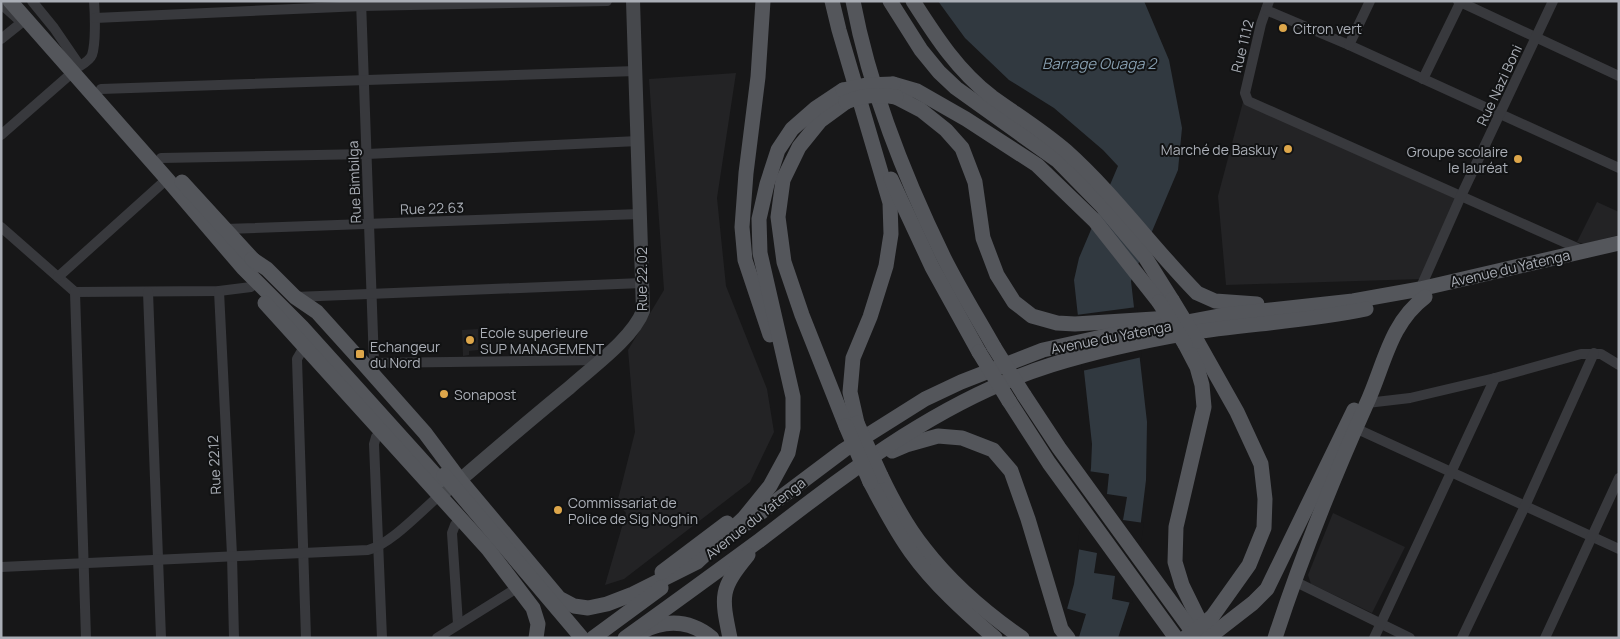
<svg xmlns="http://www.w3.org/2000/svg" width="1620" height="639" font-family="Manrope,sans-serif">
	<rect width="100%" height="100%" fill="#171718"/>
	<g fill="#232325">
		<path d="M736 73 717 198 726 286 767 389 774 432 750 482 624 579 605 585 626 513 617 503 635 432 628 350 664 290 649 79Z"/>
		<path d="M1243 102 1458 200 1421 279 1226 285 1218 196Z"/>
		<path d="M1597 202 1619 212V235L1584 244 1577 242Z"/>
		<path d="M478 329V350L469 351V355L463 356 462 330Z"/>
		<path d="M1333 513 1405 547 1372 613 1311 584 1308 575Z"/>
	</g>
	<path fill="#313940" d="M938 1H1144L1169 60 1182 128 1178 170 1131 281 1147 422 1146 480 1132 595 1118 638H1059L1074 584 1091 468 1092 444 1074 280 1079 258 1118 166 1103 150 1054 108 1009 80 965 38Z"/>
	<g fill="#171718">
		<path d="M1137 307 1142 357 1082 371 1076 315Z"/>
		<path d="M1088 471 1109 474 1107 494 1127 497 1123 520 1144 523 1132 603 1112 599 1115 576 1094 573 1097 553 1077 549Z"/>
		<path d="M1065 608 1086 614 1079 637 1082 638H1056Z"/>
	</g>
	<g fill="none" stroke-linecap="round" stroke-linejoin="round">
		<g stroke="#38393d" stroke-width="10">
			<path d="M32 1 54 28 80 66C85 63 90 60 92 55 96 43 95 14 94 1"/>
			<path d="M361 1 374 363"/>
			<path d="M1269 1 1261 24 1245 93 1248 101 1584 251"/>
			<path d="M1458 1 1619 76"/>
			<path d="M1 4 19 20"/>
			<path d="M1266 10 1349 45 1619 168"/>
			<path d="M95 18 362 6 607 1"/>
			<path d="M1 39 21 23"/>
			<path d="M1349 45 1370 1"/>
			<path d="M1423 79 1461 1"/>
			<path d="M101 89 636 71"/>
			<path d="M1 135 73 72 69 69"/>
			<path d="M161 158 367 154 638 141"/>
			<path d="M1 227 75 292 219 291 251 287"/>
			<path d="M225 229 640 214"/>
			<path d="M58 277 167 179"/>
			<path d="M1420 289 1461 196 1553 1"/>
			<path d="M219 291 232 555 234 638"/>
			<path d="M75 292 86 638"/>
			<path d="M148 292 161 638"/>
			<path d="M295 297 642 283"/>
			<path d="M304 347 297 359 306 638"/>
			<path d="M369 363 601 360"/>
			<path d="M1367 403 1410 398 1495 378 1581 354H1601L1619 365"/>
			<path d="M1355 428 1619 549"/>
			<path d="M382 432 376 437 374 444 382 638"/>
			<path d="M1 567 368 550C391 544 421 511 440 495"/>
			<path d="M1294 581 1410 638"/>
			<path d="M458 624 452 533 455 525 460 519"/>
			<path d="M437 638 517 588"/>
			<path d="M1374 638 1495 378"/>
			<path d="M1462 638 1525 506 1594 353"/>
			<path d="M1545 638 1619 478"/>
		</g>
		<path stroke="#46484c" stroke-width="14" d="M440 495 460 480C496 449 532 418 569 388 591 368 633 338 643 311L633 1"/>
		<g stroke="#54565b" stroke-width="15">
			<path d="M10 1 167 179 243 268 302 327 440 480"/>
			<path d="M763 1 758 77 746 173 742 227 745 260 770 335"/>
			<path d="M832 1 839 30 890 203 891 234 886 266 870 317 853 358 850 392 857 423"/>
			<path d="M853 1C870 91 904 176 944 258 959 288 977 317 994 347"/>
			<path d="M890 1 921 50 939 72 956 88 1058 161 1101 205 1145 257 1172 300"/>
			<path d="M913 1C936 37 958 71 992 97 1017 115 1043 131 1066 151 1114 194 1152 247 1197 293L1215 301 1257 304"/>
			<path d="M893 84 917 91 966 119 1037 165 1095 221 1159 302"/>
			<path d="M896 97 921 110 946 130 962 148 975 182 983 238 997 275 1014 302 1032 316 1057 323 1075 324 1170 318"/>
			<path d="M846 102 820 121 799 147 783 180 778 217 784 262 802 315 846 426"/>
			<path d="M891 179 932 267 979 352"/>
			<path d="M182 182 258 265"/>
			<path d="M252 259 267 269 295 297 317 312 363 363 425 433 460 480 559 598 574 606 588 608 607 604 633 594 697 562 744 518 770 486 788 453 793 428V397L760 253 759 219 767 184 778 150 792 129 816 108 843 90"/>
			<path d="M265 303 488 549 533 608 538 624 536 638"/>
			<path d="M1197 341 1237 412 1261 464 1265 499 1264 528 1249 565 1212 617"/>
			<path d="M1185 344 1197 367 1202 385 1204 407 1176 527 1175 562 1182 585 1207 636"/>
			<path d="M1024 395 1059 448 1197 638"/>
			<path d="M1009 401 1049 463 1176 638"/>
			<path d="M892 451 906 445 938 436 962 438 993 450 1011 471 1028 519 1061 629 1068 638"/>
			<path d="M881 476C893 501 906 526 924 548 951 583 986 613 1022 638"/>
			<path d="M870 482C883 506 895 530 911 552 934 584 965 612 995 638"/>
			<path d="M747 523 844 450 925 399 961 382 1043 350 1106 336 1139 331 1224 315 1353 301 1420 289 1619 243"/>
			<path d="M662 572 727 523"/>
			<path d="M641 632C666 619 690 620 712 638"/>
			<path d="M593 638 661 588"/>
			<path d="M625 638C670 606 715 573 760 540 850 471 940 400 1051 365 1096 351 1142 341 1188 333 1247 324 1308 321 1366 309"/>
			<path d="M730 638C721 595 720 589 748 555"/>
			<path d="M1208 638 1253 603 1267 589 1354 410"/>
			<path d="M1275 638C1301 558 1332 481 1366 405 1384 367 1389 324 1425 297"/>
		</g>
		<g stroke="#54565b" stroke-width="15">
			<path d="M843 90 866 85 893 84"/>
			<path d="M846 102C862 95 878 94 896 97"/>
			<path d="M1172 300 1197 341"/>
			<path d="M1159 302 1185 344"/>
			<path d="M994 347 1024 395"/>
			<path d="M979 352 1009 401"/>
			<path d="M857 423 881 476"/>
			<path d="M846 426 870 482"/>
			<path d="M444 475 582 638"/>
			<path d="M1185 638 1212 617"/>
		</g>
	</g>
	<g fill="#dda64a" stroke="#111213" stroke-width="2">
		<circle cx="1283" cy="28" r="5"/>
		<circle cx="1288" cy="149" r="5"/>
		<circle cx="1518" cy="159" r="5"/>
		<circle cx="470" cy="340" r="5"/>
		<rect x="355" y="349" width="10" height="10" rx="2.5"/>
		<circle cx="444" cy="394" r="5"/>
		<circle cx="558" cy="510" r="5"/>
	</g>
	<g text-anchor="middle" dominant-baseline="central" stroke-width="4" stroke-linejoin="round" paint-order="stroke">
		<g font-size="14" fill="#aaaeb6" stroke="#111213" text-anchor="start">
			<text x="1293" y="28">Citron vert</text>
			<text x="1278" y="149" text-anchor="end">Marché de Baskuy</text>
			<text x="1508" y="151" text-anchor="end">Groupe scolaire<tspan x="1508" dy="16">le lauréat</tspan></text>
			<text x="480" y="332">Ecole superieure<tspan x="480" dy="16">SUP MANAGEMENT</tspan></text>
			<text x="370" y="346">Echangeur<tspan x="370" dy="16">du Nord</tspan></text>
			<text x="454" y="394">Sonapost</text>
			<text x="568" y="502">Commissariat de<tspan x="568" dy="16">Police de Sig Noghin</tspan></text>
		</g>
		<g font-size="14" fill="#aaaeb6" stroke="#111213">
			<text transform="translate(1242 46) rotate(-76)">Rue 11.12</text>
			<text transform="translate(1499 85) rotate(-65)">Rue Nazi Boni</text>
			<text transform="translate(354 182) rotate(-92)">Rue Bimbilga</text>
			<text transform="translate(432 208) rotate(-2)">Rue 22.63</text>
			<text transform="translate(1510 268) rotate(-13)">Avenue du Yatenga</text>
			<text transform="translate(641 279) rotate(-90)">Rue 22.02</text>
			<text transform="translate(1111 337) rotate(-11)">Avenue du Yatenga</text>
			<text transform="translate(214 465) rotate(-93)">Rue 22.12</text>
			<text transform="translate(755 518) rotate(-38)">Avenue du Yatenga</text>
		</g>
		<g font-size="15" font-style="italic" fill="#859cad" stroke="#111213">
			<text x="1099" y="63">Barrage Ouaga 2</text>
		</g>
	</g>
	<rect width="1620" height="639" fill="none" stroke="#aaaeb6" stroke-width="5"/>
</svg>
